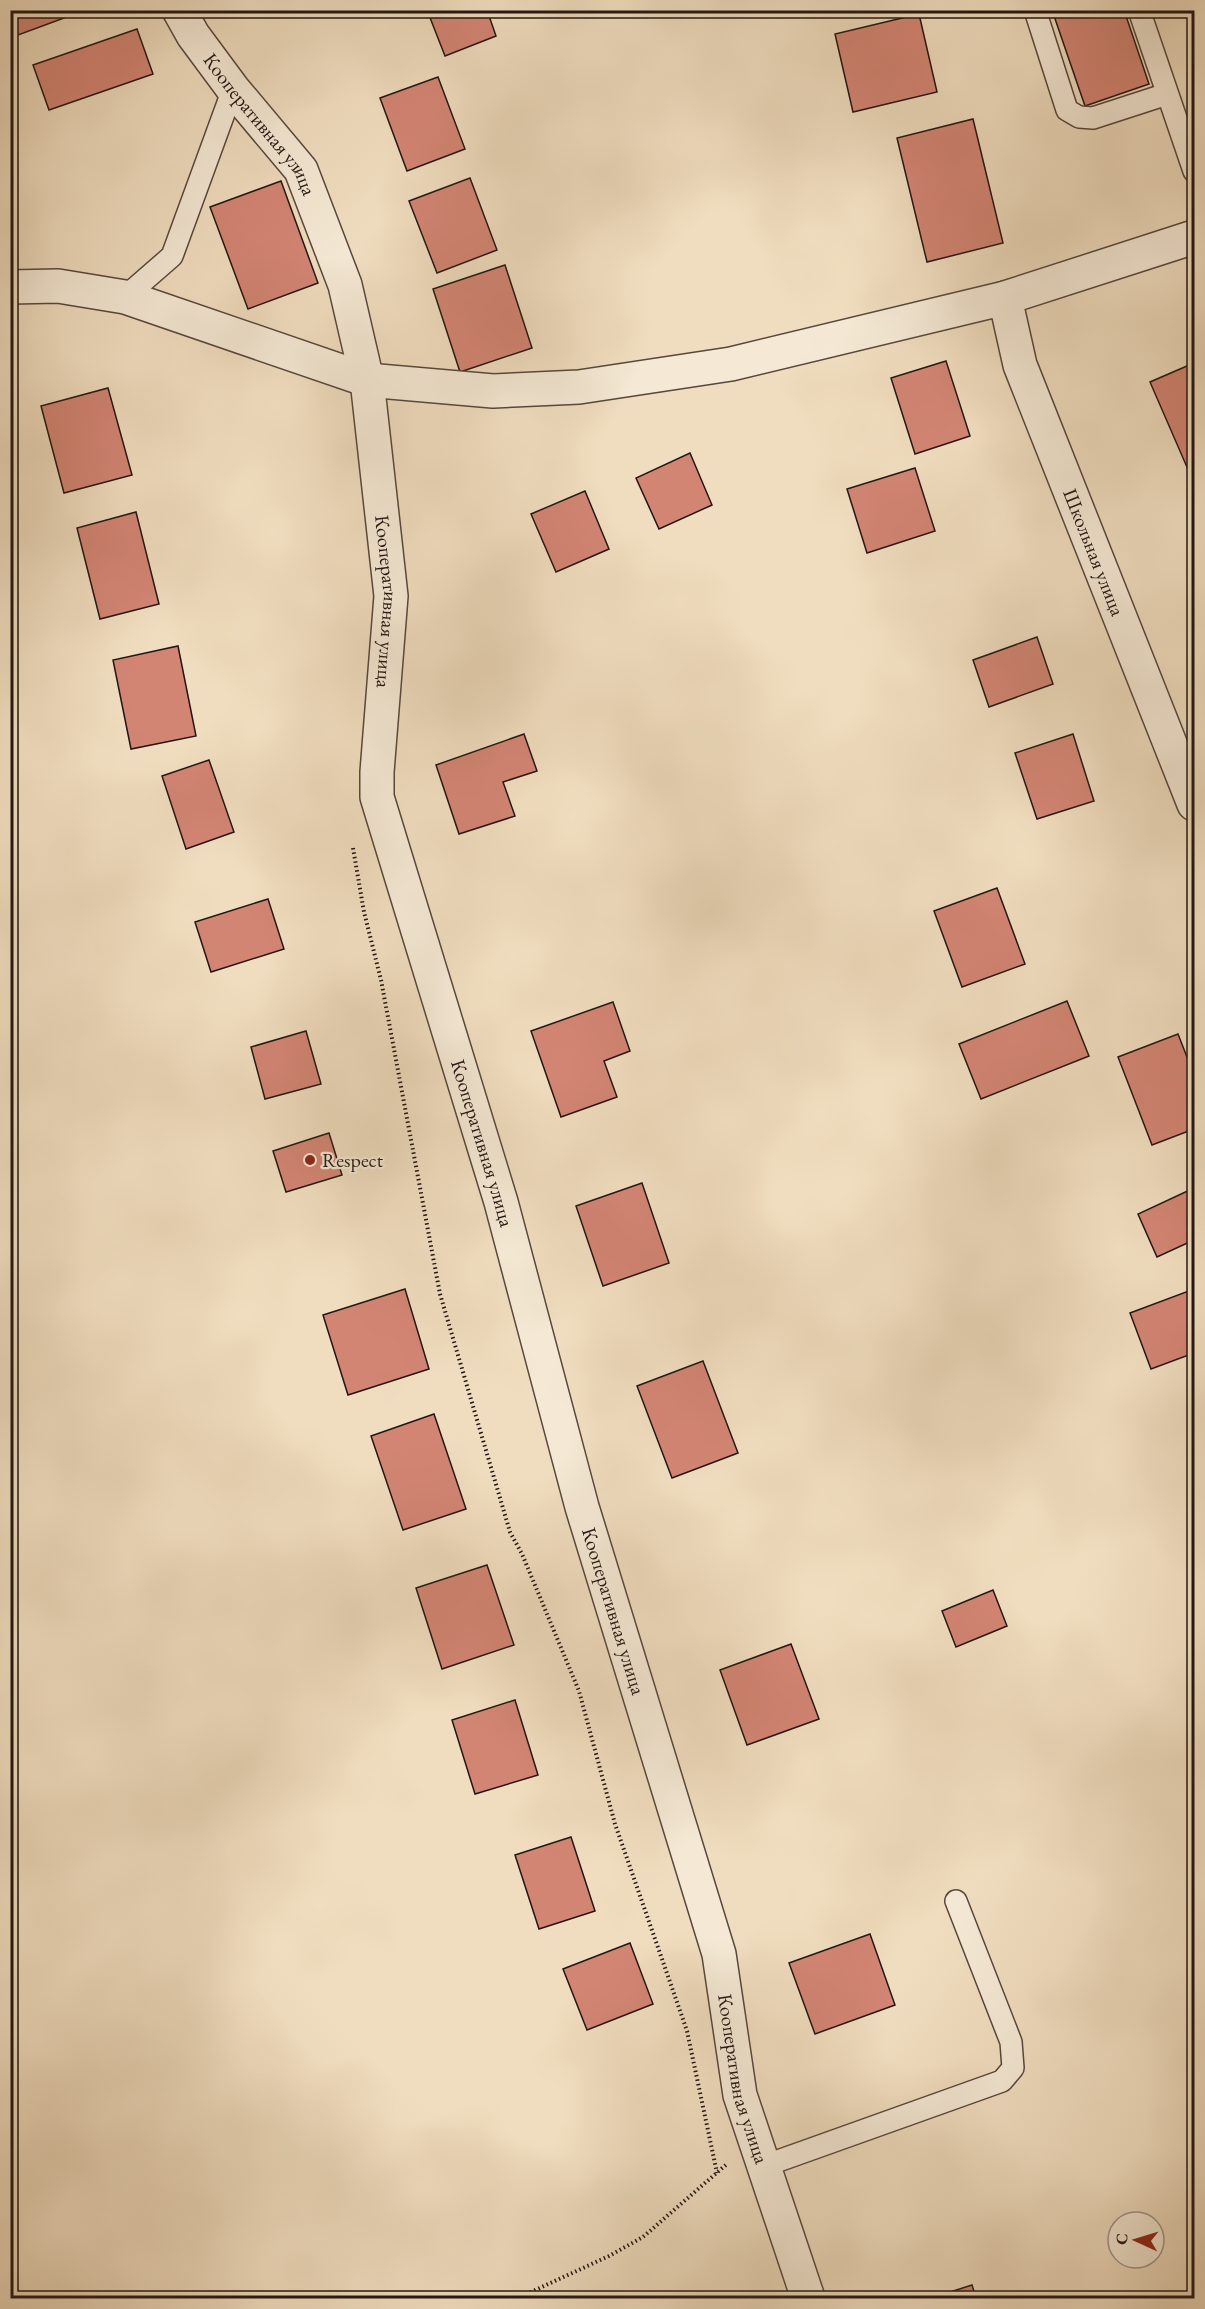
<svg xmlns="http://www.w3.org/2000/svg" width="1205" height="2309" font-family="'EB Garamond',serif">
	<rect width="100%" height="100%" fill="#f0ddbf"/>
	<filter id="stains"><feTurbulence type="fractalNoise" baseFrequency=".00333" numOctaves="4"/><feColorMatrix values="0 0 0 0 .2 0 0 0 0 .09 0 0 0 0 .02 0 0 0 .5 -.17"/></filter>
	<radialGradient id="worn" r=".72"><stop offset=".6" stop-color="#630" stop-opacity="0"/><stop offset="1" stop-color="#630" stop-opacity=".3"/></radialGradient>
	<g fill="#d38574" stroke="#221612" stroke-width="1.5">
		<path d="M10 10H62L64 18 10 38Z"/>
		<path d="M427 10H487L496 36 445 56Z"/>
		<path d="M1052 10H1124L1149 84 1085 106Z"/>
		<path d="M919 14 937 92 853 112 835 34Z"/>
		<path d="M137 29 153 74 49 110 33 65Z"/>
		<path d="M438 77 465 149 407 171 380 98Z"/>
		<path d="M973 119 1003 243 927 262 897 138Z"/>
		<path d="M470 178 497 250 437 273 409 201Z"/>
		<path d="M281 181 318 283 248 309 210 207Z"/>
		<path d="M505 265 532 348 460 372 433 289Z"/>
		<path d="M946 361 970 436 915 454 891 378Z"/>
		<path d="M1194 363V480L1193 481 1150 382Z"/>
		<path d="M108 388 132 475 64 493 41 406Z"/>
		<path d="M690 453 712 505 659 529 636 478Z"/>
		<path d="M915 468 935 531 867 553 847 489Z"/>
		<path d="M585 491 609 549 556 572 531 514Z"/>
		<path d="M136 512 159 604 100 619 77 528Z"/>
		<path d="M1037 637 1053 684 989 707 973 660Z"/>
		<path d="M178 646 196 736 131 749 113 660Z"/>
		<path d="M524 734 537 771 503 782 515 816 459 834 436 765Z"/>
		<path d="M1073 734 1094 801 1037 819 1015 753Z"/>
		<path d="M209 760 234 832 186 849 162 776Z"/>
		<path d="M997 888 1025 964 962 987 934 911Z"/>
		<path d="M268 899 284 949 211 972 195 922Z"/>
		<path d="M1067 1001 1089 1056 981 1099 959 1044Z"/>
		<path d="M613 1002 630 1051 604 1061 617 1097 561 1117 531 1031Z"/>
		<path d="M306 1031 321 1084 265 1099 251 1047Z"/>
		<path d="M1178 1034 1194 1075V1129L1152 1145 1118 1057Z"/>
		<path d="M329 1133 342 1175 286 1192 273 1151Z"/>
		<path d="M642 1183 669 1263 603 1286 576 1206Z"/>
		<path d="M1194 1188V1240L1157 1257 1138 1214Z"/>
		<path d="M405 1289 429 1369 348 1395 323 1315Z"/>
		<path d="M1194 1289V1353L1151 1369 1130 1313Z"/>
		<path d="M703 1361 738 1453 672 1478 637 1386Z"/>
		<path d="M434 1414 466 1509 403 1530 371 1436Z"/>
		<path d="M487 1565 514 1645 442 1669 416 1588Z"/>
		<path d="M993 1590 1007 1626 956 1647 942 1611Z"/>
		<path d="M791 1644 819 1719 747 1745 720 1670Z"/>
		<path d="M515 1700 538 1775 475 1794 452 1720Z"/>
		<path d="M571 1837 595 1911 539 1929 515 1855Z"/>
		<path d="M870 1934 895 2005 815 2034 789 1963Z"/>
		<path d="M630 1943 653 2004 587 2030 563 1969Z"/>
		<path d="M972 2285 976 2298H931Z"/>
	</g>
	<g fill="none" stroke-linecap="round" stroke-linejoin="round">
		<g stroke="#56483d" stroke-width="24">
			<g id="service">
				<path d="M1035 10 1067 110 1079 117 1093 118 1167 94"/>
				<path d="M1139 10 1194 171"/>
				<path d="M125 297 172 256 233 89"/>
				<path d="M764 2166 1002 2081 1013 2068 1011 2042 956 1901"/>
			</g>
		</g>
		<g stroke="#56483d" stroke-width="36">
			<g id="minor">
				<path id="s1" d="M179 10 193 35 233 89 301 170 345 285 367 380 391 596 377 772V797L501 1202 582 1507 719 1954 740 2095 808 2298"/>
				<path d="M10 287 58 286 125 297 367 380 493 391 579 387 731 364 1005 298 1194 237"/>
				<path id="s2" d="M1005 298 1020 365 1194 804"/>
			</g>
		</g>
		<g stroke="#221612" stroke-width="4" stroke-dasharray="1.5 3" stroke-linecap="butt">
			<path d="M353 848 364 912 381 980 440 1294 510 1532 522 1554 579 1691 615 1824 687 2031 717 2173"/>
			<path d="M518 2298 609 2256 643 2237 728 2163"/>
		</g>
		<use href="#service" stroke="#f5e9d5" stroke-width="21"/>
		<use href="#minor" stroke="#f5e9d5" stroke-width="33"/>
	</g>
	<circle fill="#8f2418" stroke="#f5e9d5" stroke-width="2" cx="310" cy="1160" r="6"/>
	<g text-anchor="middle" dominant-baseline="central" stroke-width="4.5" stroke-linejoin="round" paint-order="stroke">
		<g font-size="20" fill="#221612" stroke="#f5e9d5">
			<text stroke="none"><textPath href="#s1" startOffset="141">Кооперативная улица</textPath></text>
			<text stroke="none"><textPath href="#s2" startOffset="270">Школьная улица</textPath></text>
			<text stroke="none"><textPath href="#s1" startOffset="645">Кооперативная улица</textPath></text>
			<text stroke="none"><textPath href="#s1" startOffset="1203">Кооперативная улица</textPath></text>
			<text stroke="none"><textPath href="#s1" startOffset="1689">Кооперативная улица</textPath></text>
			<text stroke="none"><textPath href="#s1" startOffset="2175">Кооперативная улица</textPath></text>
		</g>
		<g font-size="20" fill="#221612" stroke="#f5e9d5" text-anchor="start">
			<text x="322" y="1160">Respect</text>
		</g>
	</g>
	<rect width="1205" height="2309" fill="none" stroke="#f0ddbf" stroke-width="36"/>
	<rect x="12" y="12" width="1181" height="2285" fill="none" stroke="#221612" stroke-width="3"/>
	<rect x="18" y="18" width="1169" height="2273" fill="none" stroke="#221612" stroke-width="1.5"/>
	<g transform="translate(1136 2240) rotate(274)"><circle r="28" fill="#f5e9d5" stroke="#a19587" stroke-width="1.5"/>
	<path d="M0-4.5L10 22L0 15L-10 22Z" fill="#8f2418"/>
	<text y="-9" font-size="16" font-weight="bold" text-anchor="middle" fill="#221612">С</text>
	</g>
	<rect width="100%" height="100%" filter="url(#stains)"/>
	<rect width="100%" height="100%" fill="url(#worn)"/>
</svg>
